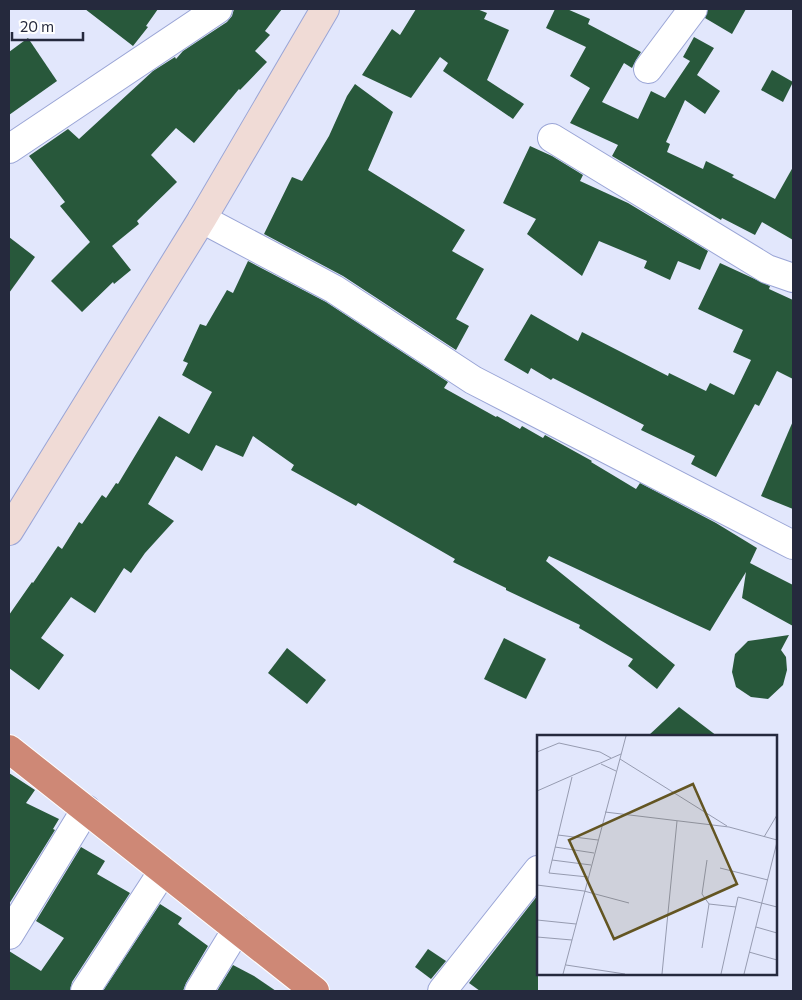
<svg xmlns="http://www.w3.org/2000/svg" width="802" height="1000" font-family="Commissioner,sans-serif">
	<rect width="100%" height="100%" fill="#e2e7fc"/>
	<g fill="#28583b">
		<path d="M85 9H158L146 26 148 27 133 46Z"/>
		<path d="M234 9H282L265 31 270 35 255 51 267 62 240 90 239 89 194 143 176 128 151 155 177 182 137 221 139 224 112 246 131 270 114 284 113 282 82 312 51 281 90 242 60 206 65 202 29 156 68 129 79 139 153 71 175 57 176 59 183 51 227 22 232 16Z"/>
		<path d="M416 9H477L487 13 484 19 509 30 487 80 524 104 513 119 443 71 448 63 440 57 411 98 362 75 392 29 400 35Z"/>
		<path d="M555 9H567L590 19 588 24 641 52 636 60 632 68 624 63 602 102 638 119 651 91 665 98 690 61 683 57 694 37 714 48 697 75 720 91 705 114 685 100 666 142 670 144 667 152 703 169 706 161 734 175 732 177 775 199 793 167V240L762 222 755 235 722 218 721 220 612 156 618 145 570 123 590 88 570 76 586 47 546 28Z"/>
		<path d="M708 9H746L732 34 705 18Z"/>
		<path d="M28 38 57 81 9 115V52Z"/>
		<path d="M772 70 793 82 783 102 761 90Z"/>
		<path d="M355 84 393 112 368 170 465 230 452 251 484 269 456 319 469 326 456 350 343 276 264 234 292 177 302 181 329 136 347 96Z"/>
		<path d="M530 146 552 156 583 175 580 181 628 203 708 251 700 270 678 261 670 280 644 268 647 261 599 241 582 276 527 234 536 219 503 203Z"/>
		<path d="M9 237 35 257 9 293Z"/>
		<path d="M248 261 326 302 448 382 444 388 496 417 497 416 520 429 522 426 543 438 545 435 592 461 591 462 636 489 640 483 716 523 757 548 750 563 793 585V626L742 598 746 572 710 631 549 556 546 561 675 665 657 689 628 666 633 659 579 628 580 625 506 590V588L453 562 455 559 358 503 356 506 291 470 294 465 253 436 243 457 216 445 202 471 176 456 148 504 174 521 145 553 131 573 124 568 95 613 71 597 41 638 64 655 39 690 9 668V615L32 582 33 583 58 546 62 549 79 522 82 524 102 495 106 498 116 483 118 484 159 416 189 434 212 392 182 375 188 363 183 361 200 324 206 326 227 290 233 293Z"/>
		<path d="M720 263 770 286 769 289 793 300V379L777 371 759 406 755 404 716 477 691 464 695 456 641 430 644 425 553 378 551 380 531 368 528 374 504 360 531 314 578 341 582 332 668 376 669 373 706 391 710 383 734 395 751 360 733 352 743 330 698 309Z"/>
		<path d="M793 421V509L761 496Z"/>
		<path d="M789 635 781 650 786 657 787 670 783 685 768 699 751 697 736 687 732 672 735 654 748 641Z"/>
		<path d="M504 638 546 659 526 699 484 679Z"/>
		<path d="M287 648 326 680 307 704 268 673Z"/>
		<path d="M679 707 717 736H648Z"/>
		<path d="M9 773 35 790 26 803 59 819 53 829 55 830 9 904Z"/>
		<path d="M81 847 105 861 97 874 130 893 72 982 70 991H9V951L41 971 64 938 36 921Z"/>
		<path d="M538 895V991H480L469 983Z"/>
		<path d="M160 904 182 918 178 924 208 946 186 983 183 991H103Z"/>
		<path d="M428 949 446 961 431 979 415 967Z"/>
		<path d="M233 965 254 976 276 991H217Z"/>
	</g>
	<g fill="none" stroke-linecap="round" stroke-linejoin="round">
		<g stroke="#9aa5d6" stroke-width="30">
			<g id="street">
				<path d="M648 69 693 9"/>
				<path d="M552 138 767 269 793 278"/>
				<path d="M9 149 218 9"/>
				<path d="M202 219 334 289 473 380 793 545"/>
				<path d="M9 935 86 809"/>
				<path d="M85 991 163 871"/>
				<path d="M199 991 237 929"/>
				<path d="M442 991 538 870"/>
			</g>
		</g>
		<g stroke="#9aa5d6" stroke-width="30">
			<path id="secondary" d="M9 531 202 219 325 9"/>
		</g>
		<g stroke="#fff" stroke-width="30">
			<path id="highway" d="M9 749 315 991"/>
		</g>
		<use href="#street" stroke="#fff" stroke-width="28"/>
		<use href="#secondary" stroke="#f0dbd6" stroke-width="28"/>
		<use href="#highway" stroke="#ce8876" stroke-width="28"/>
	</g>
	<g transform="translate(537 735)">
		<rect width="240" height="240" fill="#e2e7fc"/>
		<path fill="none" stroke="#969bb0" stroke-width="1" d="M0 17 22 8 63 17 74 23M83 24 190 91M64 29 79 36M35 42 12 138 51 142M0 56 84 19M68 77 192 92 240 105M21 100 61 105M227 102 240 80M18 112 57 118M15 125 54 130M170 125 165 159 172 169M183 133 231 145M0 150 47 156 92 168M0 185 39 189M219 192 240 198M0 202 35 205M165 213 172 169 199 172M212 217 240 225M29 230 88 239M26 239 89 1M125 239 140 86M184 239 201 162 240 172M207 239 240 107"/>
		<path fill="#635522" fill-opacity="0.15" stroke="#635522" stroke-width="2.5" d="M156 49 200 149 77 204 32 105Z"/>
		<rect width="240" height="240" fill="none" stroke="#25293d" stroke-width="2.5"/>
	</g>
	<rect width="802" height="1000" fill="none" stroke="#25293d" stroke-width="20"/>
	<path d="M12 32v8h71v-8" fill="none" stroke="#25293d" stroke-width="2.5"/>
	<text x="20" y="32" font-size="15" fill="#25293d" stroke="#ffffff" stroke-width="4" paint-order="stroke">20 m</text>
</svg>
